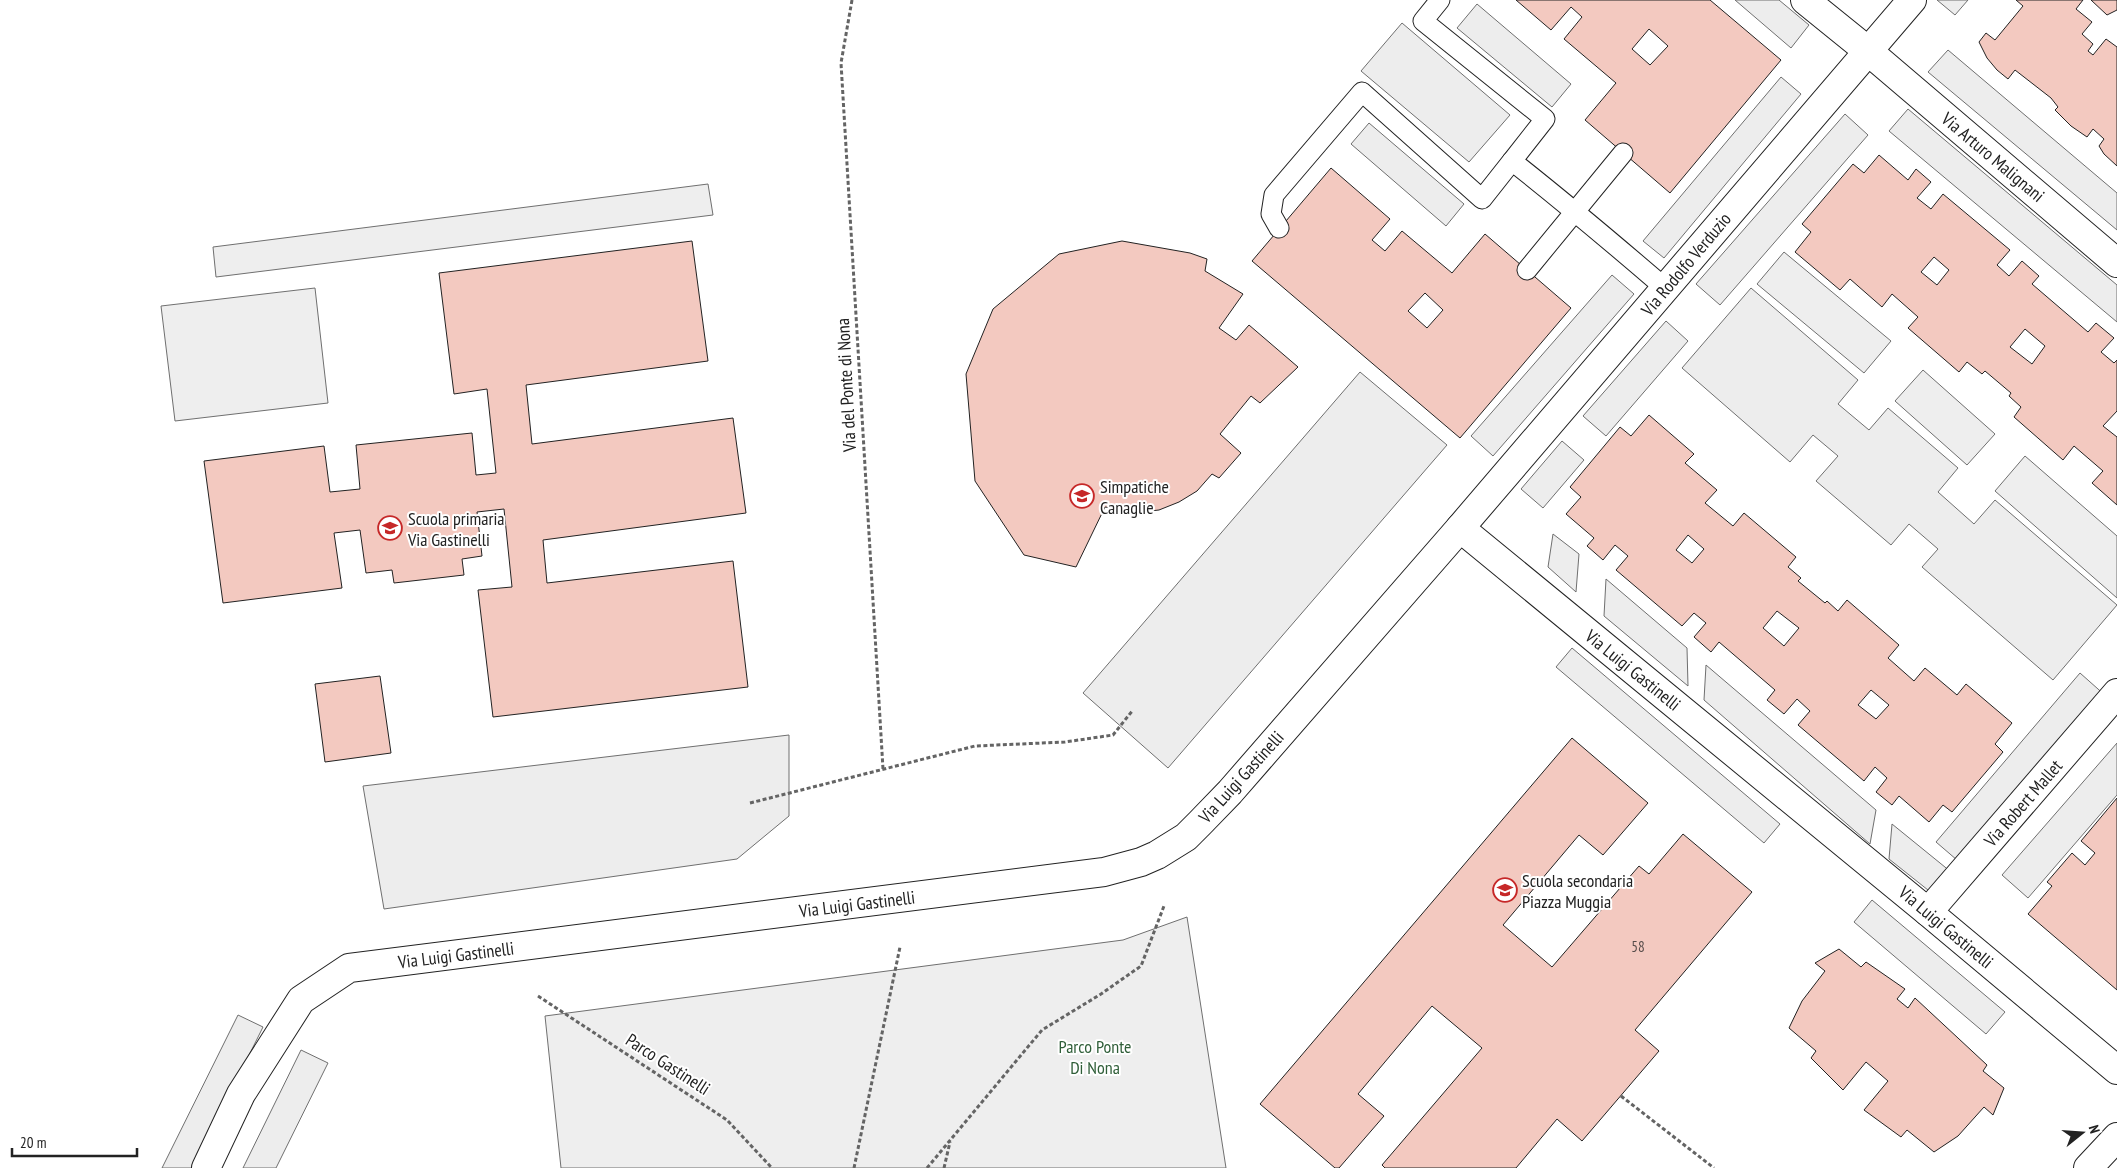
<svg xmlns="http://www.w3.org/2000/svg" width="2117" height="1168" font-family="'PT Sans Narrow',sans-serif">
	<rect width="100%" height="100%" fill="#fff"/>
	<g fill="#eee" stroke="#6f6f6f">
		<path d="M708 184 713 215 216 277 213 247Z"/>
		<path d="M1784 252 1891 341 1864 373 1757 284Z"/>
		<path d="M315 288 328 403 175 421 161 306Z"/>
		<path d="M1923 370 1995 434 1967 465 1895 401Z"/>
		<path d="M2025 456 2117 536V598L1995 491Z"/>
		<path d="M1187 917 1226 1168H561L545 1016 1123 940Z"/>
	</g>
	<g fill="#ededed" stroke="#6f6f6f">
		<path d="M1735 0H1779L1809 25 1791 48Z"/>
		<path d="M1937 0H1968L1955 15Z"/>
		<path d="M1477 4 1571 84 1552 107 1457 28Z"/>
		<path d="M1402 23 1510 115 1469 162 1361 71Z"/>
		<path d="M1948 50 2117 193V230L1928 72Z"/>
		<path d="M1781 77 1801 94 1664 258 1643 241Z"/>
		<path d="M1908 109 2117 285V322L1889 131Z"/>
		<path d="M1845 114 1868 135 1720 305 1696 284Z"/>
		<path d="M1369 123 1464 204 1446 226 1351 144Z"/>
		<path d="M1612 275 1634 294 1493 456 1471 436Z"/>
		<path d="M1751 288 1858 380 1838 404 1869 430 1888 408 1958 468 1938 492 1974 524 1995 500 2117 605 2053 680 1922 567 1938 549 1909 524 1891 545 1816 481 1838 456 1813 435 1790 462 1682 368Z"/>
		<path d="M1666 321 1688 341 1606 436 1583 416Z"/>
		<path d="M1360 372 1447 445 1168 768 1083 693Z"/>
		<path d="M1562 441 1584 460 1543 508 1521 489Z"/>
		<path d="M1553 534 1579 554 1576 592 1548 567Z"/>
		<path d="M1606 579 1687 648 1688 686 1604 616Z"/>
		<path d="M1572 648 1780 824 1764 843 1556 667Z"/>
		<path d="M1706 665 1876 810 1870 844 1704 700Z"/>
		<path d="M2080 673 2107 697 1964 866 1936 842Z"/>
		<path d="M789 735V816L737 859 384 909 363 786Z"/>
		<path d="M2117 743V795L2028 898 2002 875Z"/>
		<path d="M1892 824 1956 876 1938 898 1889 859Z"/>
		<path d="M1872 900 2005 1012 1986 1034 1854 922Z"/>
		<path d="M238 1015 263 1027 193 1168H162Z"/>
		<path d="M301 1050 328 1063 276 1168H243Z"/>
	</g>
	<g fill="#f3c9c0" stroke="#222" fill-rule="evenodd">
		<path d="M1516 0H1710L1781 60 1670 193 1585 120 1616 83 1564 39 1582 17 1571 7 1551 30ZM1649 29 1668 46 1650 65 1632 49Z"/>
		<path d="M2016 0H2083L2076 9 2092 22 2082 34 2093 44 2088 51 2093 55 2106 39 2117 47V166L2104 154 2099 146 2104 139 2093 129 2087 137 2071 126 2055 110 2058 107 2051 98 2015 70 2008 79 1997 70 1987 58 1979 42 1986 33 1995 40 2023 6Z"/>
		<path d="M2091 0H2117V10L2107 15Z"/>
		<path d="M1879 155 1908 180 1916 169 1931 182 1917 198 1931 209 1943 194 2010 250 1997 265 2009 276 2022 261 2039 276 2032 284 2088 332 2096 323 2114 338 2101 352 2114 363 2117 360V411L2103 426 2117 437V505L2092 483 2103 471 2074 446 2063 460 2014 417 2021 407 2009 396 2011 393 1985 371 1982 374 1967 362 1959 372 1908 328 1918 317 1892 294 1882 307 1850 279 1840 290 1795 252 1811 232 1802 224 1853 164 1864 173ZM1934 257 1949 270 1937 285 1921 272ZM2025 329 2045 346 2032 364 2010 347Z"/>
		<path d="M1331 168 1390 219 1372 240 1385 251 1402 231 1452 273 1485 234 1571 308 1460 438 1252 261ZM1425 293 1443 310 1427 328 1408 311Z"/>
		<path d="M692 241 708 361 526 385 532 444 733 418 746 513 543 540 547 583 733 561 748 687 493 717 478 590 512 587 504 509 477 512 482 556 462 559 464 575 394 583 392 570 366 573 360 530 334 533 342 588 223 603 204 461 324 446 330 492 360 489 356 445 472 433 476 475 496 473 487 389 454 394 439 273Z"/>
		<path d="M1122 241 1190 253 1207 259 1205 271 1243 294 1219 328 1236 340 1249 325 1298 367 1260 403 1251 396 1220 434 1241 453 1219 478 1212 474 1197 491 1179 502 1159 510 1141 512 1105 507 1076 567 1024 555 975 481 966 374 993 309 1059 254Z"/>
		<path d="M1649 415 1694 454 1685 463 1717 490 1705 503 1733 526 1744 513 1796 557 1788 567 1801 578 1798 581 1825 603 1827 601 1838 611 1847 600 1899 645 1888 658 1914 681 1925 668 1957 695 1966 684 2012 723 1995 744 2003 752 1952 812 1943 805 1929 822 1899 796 1892 805 1876 792 1887 778 1875 767 1864 781 1798 725 1810 711 1797 699 1784 714 1767 700 1775 690 1719 642 1711 652 1694 637 1706 623 1694 613 1682 626 1616 570 1628 556 1615 545 1603 560 1587 546 1594 538 1566 514 1581 497 1570 487 1620 427 1631 436ZM1688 535 1704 549 1692 563 1676 550ZM1777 611 1799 628 1784 646 1763 628ZM1871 690 1889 705 1876 719 1858 705Z"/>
		<path d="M380 676 391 753 325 762 315 684Z"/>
		<path d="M1572 738 1648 803 1603 855 1579 835 1503 925 1552 967 1639 866 1649 874 1683 834 1752 892 1635 1030 1659 1051 1582 1141 1557 1119 1516 1168H1385L1382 1165 1482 1048 1432 1006 1358 1094 1384 1116 1339 1168H1335L1260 1104Z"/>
		<path d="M2117 798V990L2028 914 2052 886 2047 882 2072 853 2085 865 2095 853 2081 841Z"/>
		<path d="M1839 949 1861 967 1866 962 1905 989 1897 999 1908 1008 1915 998 1987 1065 1983 1071 2004 1088 1993 1115 1984 1107 1958 1136 1934 1152 1907 1130 1901 1137 1864 1110 1888 1081 1866 1062 1843 1090 1811 1058 1816 1051 1789 1028 1802 1001 1825 971 1815 963Z"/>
	</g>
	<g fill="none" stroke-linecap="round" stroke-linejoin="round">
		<g stroke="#222" stroke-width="21">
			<g id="lane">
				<path d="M1440 0 1423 21 1545 119 1512 161"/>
				<path d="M1279 228 1271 214 1274 195 1362 92 1482 199 1512 161C1564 202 1615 245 1665 288"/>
				<path d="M1527 270 1623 153"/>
			</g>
		</g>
		<g stroke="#222" stroke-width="30">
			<g id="street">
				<path d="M1805 0 1868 51 2117 263"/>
				<path d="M1460 528 1912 0"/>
				<path d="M1928 912 2117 693"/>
			</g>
		</g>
		<g stroke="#222" stroke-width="30">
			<g id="secondary">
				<path d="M206 1168 241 1094 301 1000 349 968 1104 872 1141 862 1157 855 1186 837 1200 823 1230 792 1460 528 1928 912 2117 1070"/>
				<path d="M2088 1168 2117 1137"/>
			</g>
		</g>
		<g stroke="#646464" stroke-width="3" stroke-dasharray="4 2.5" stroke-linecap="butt">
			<path d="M852 0 841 63 883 769"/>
			<path d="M750 803 975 746 1065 742 1113 735 1133 710"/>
			<path d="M538 996 727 1120 772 1168"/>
			<path d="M1621 1096 1714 1168"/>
			<path d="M854 1168 900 947"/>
			<path d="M927 1168 1042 1030 1101 994 1141 966 1164 906"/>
			<path d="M944 1168 950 1142"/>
		</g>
		<use href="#lane" stroke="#fff" stroke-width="19"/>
		<use href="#street" stroke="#fff" stroke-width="28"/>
		<use href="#secondary" stroke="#fff" stroke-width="28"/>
	</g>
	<defs>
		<g id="school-ring" transform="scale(1.25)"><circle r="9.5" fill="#fff" stroke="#c62828" stroke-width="1.5"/><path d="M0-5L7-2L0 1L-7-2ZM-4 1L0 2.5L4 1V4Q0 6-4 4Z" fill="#c62828"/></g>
	</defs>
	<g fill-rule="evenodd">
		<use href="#school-ring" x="1082" y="496"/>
		<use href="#school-ring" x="390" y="528"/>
		<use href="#school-ring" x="1505" y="890"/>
	</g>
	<g text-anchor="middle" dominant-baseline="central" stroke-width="4" stroke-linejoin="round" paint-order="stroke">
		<g font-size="15" fill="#564c4a">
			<text x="1638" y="946">58</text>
		</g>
		<g font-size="18" fill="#222" stroke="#fff">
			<text transform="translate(1993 157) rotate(40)">Via Arturo Malignani</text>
			<text transform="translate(1686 264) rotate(-50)">Via Rodolfo Verduzio</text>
			<text transform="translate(846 385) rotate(-93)">Via del Ponte di Nona</text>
			<text transform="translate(1633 670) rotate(39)">Via Luigi Gastinelli</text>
			<text transform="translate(1241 777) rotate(-48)">Via Luigi Gastinelli</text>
			<text transform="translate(2023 803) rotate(-49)">Via Robert Mallet</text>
			<text transform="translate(857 904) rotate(-7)">Via Luigi Gastinelli</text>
			<text transform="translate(1946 927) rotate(40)">Via Luigi Gastinelli</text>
			<text transform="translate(456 955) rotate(-7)">Via Luigi Gastinelli</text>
			<text transform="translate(668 1064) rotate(33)">Parco Gastinelli</text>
		</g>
		<g font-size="18" fill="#222" stroke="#fff" text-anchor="start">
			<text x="1100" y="486">Simpatiche<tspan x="1100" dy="21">Canaglie</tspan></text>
			<text x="408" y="518">Scuola primaria<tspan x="408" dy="21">Via Gastinelli</tspan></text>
			<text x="1522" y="880">Scuola secondaria<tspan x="1522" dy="21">Piazza Muggia</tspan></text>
		</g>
		<g font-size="18" fill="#2f5e38" stroke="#fff">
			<text x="1095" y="1046">Parco Ponte<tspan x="1095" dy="21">Di Nona</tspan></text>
		</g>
	</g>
	<g transform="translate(2082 1133) rotate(73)" stroke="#ffffff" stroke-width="4" paint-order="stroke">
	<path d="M0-4L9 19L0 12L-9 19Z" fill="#222222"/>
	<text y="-8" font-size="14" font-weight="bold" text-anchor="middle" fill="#222222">N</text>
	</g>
	<path d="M12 1148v8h125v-8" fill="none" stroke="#222222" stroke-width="2.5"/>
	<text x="20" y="1148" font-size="15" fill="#222222" stroke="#ffffff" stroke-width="4" paint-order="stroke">20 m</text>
</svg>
